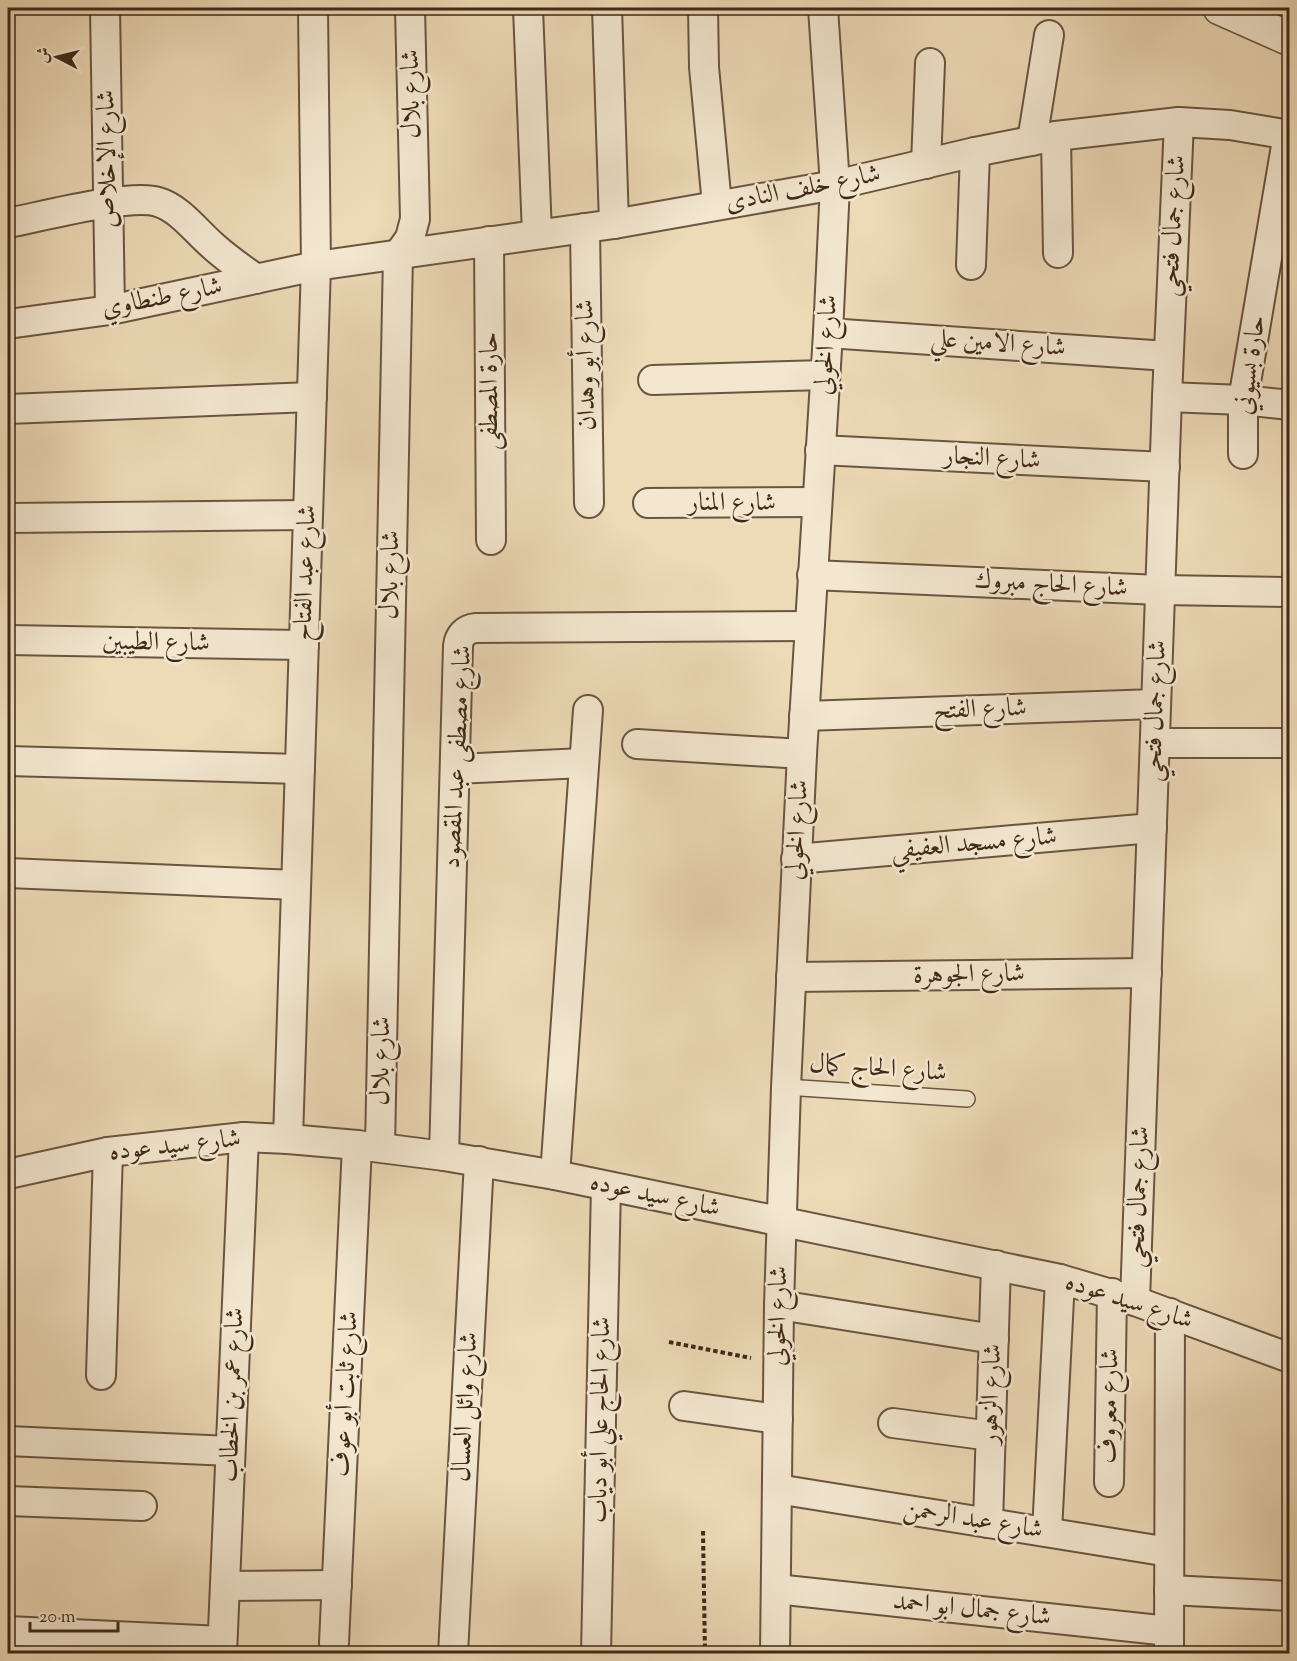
<svg xmlns="http://www.w3.org/2000/svg" width="1297" height="1661" font-family="'Sorts Mill Goudy',Amiri,serif">
	<rect width="100%" height="100%" fill="#eddab7"/>
	<filter id="stains"><feTurbulence type="fractalNoise" baseFrequency=".00333" numOctaves="4"/><feColorMatrix values="0 0 0 0 .2 0 0 0 0 .09 0 0 0 0 .02 0 0 0 .5 -.17"/></filter>
	<radialGradient id="worn" r=".72"><stop offset=".6" stop-color="#630" stop-opacity="0"/><stop offset="1" stop-color="#630" stop-opacity=".3"/></radialGradient>
	<g fill="none" stroke-linecap="round" stroke-linejoin="round">
		<g stroke="#6a5540" stroke-width="18">
			<path id="service" d="M786 1087 967 1099"/>
		</g>
		<g stroke="#6a5540" stroke-width="32">
			<g id="minor">
				<path d="M105 8 110 310"/>
				<path d="M528 8 537 234"/>
				<path d="M607 8 614 224"/>
				<path d="M703 8 704 67 717 205"/>
				<path d="M1056 136 1058 253"/>
				<path d="M1032 141 1049 35"/>
				<path d="M926 164 930 63"/>
				<path d="M8 223C40 217 130 193 158 202 179 208 196 231 212 245 226 258 241 268 256 279"/>
				<path d="M585 228 589 503"/>
				<path d="M489 241 491 540"/>
				<path d="M971 265 975 152"/>
				<path d="M8 324 110 310 316 266 614 224 835 185 975 152 1056 136 1179 122 1230 125 1290 135"/>
				<path d="M828 333 1168 356"/>
				<path d="M653 380 825 375"/>
				<path d="M1167 397 1243 400 1290 405"/>
				<path d="M8 409 312 397"/>
				<path d="M820 450 1165 467"/>
				<path d="M1243 454V400L1288 134"/>
				<path d="M648 503 817 502"/>
				<path d="M8 518 308 515"/>
				<path d="M812 575 1160 590 1290 592"/>
				<path d="M8 640 304 645"/>
				<path d="M804 716 1156 704"/>
				<path d="M1155 743H1290"/>
				<path d="M637 744 802 754"/>
				<path d="M8 761 300 769"/>
				<path d="M455 769 584 763"/>
				<path d="M796 859 1152 828"/>
				<path d="M8 873 296 885"/>
				<path d="M791 977 1147 973"/>
				<path d="M288 1139 316 266 313 8"/>
				<path d="M380 1147 398 255 410 238 415 219 410 8"/>
				<path d="M444 1156 458 646C459 636 465 629 476 628L809 626"/>
				<path d="M8 1174 108 1152 244 1137 288 1139 357 1145 444 1156 555 1175 1060 1279 1135 1301 1290 1358"/>
				<path d="M555 1175 588 710"/>
				<path d="M1135 1301 1167 397 1179 122"/>
				<path d="M779 1305 994 1339"/>
				<path d="M101 1375 108 1152"/>
				<path d="M684 1406 778 1419"/>
				<path d="M893 1423 991 1436"/>
				<path d="M8 1441 230 1451"/>
				<path d="M1109 1482 1112 1293"/>
				<path d="M777 1489 1169 1552"/>
				<path d="M8 1501 142 1506"/>
				<path d="M988 1523 996 1265"/>
				<path d="M1047 1532 1060 1279"/>
				<path d="M225 1586 337 1585"/>
				<path d="M776 1589 1169 1631"/>
				<path d="M1169 1590 1290 1596"/>
				<path d="M8 1631 222 1641"/>
				<path d="M334 1643 357 1145"/>
				<path d="M222 1654 244 1137"/>
				<path d="M453 1654 479 1161"/>
				<path d="M596 1654 606 1186"/>
				<path d="M775 1654 779 1305 786 1087 802 754 828 333 835 185 823 8"/>
				<path d="M1169 1654 1170 1313"/>
			</g>
		</g>
		<g stroke="#6a5540" stroke-width="36">
			<path id="tertiary" d="M1220 8 1290 39"/>
		</g>
		<g stroke="#3f2918" stroke-width="4" stroke-dasharray="4.5 3" stroke-linecap="butt">
			<path d="M669 1342 751 1358"/>
			<path d="M703 1531 705 1654"/>
		</g>
		<use href="#service" stroke="#f3e7d0" stroke-width="15"/>
		<use href="#minor" stroke="#f3e7d0" stroke-width="28"/>
		<use href="#tertiary" stroke="#f3e7d0" stroke-width="33"/>
	</g>
	<g text-anchor="middle" dominant-baseline="central" stroke-width="5" stroke-linejoin="round" paint-order="stroke">
		<g font-size="26" fill="#3f2918" stroke="#f3e7d0">
			<text transform="translate(412 94) rotate(-91)">شارع بلال</text>
			<text transform="translate(108 159) rotate(-91)">شارع الإخلاص</text>
			<text transform="translate(803 189) rotate(-11)">شارع خلف النادى</text>
			<text transform="translate(1174 226) rotate(-87)">شارع جمال فتحي</text>
			<text transform="translate(162 298) rotate(-11)">شارع طنطاوي</text>
			<text transform="translate(998 344) rotate(4)">شارع الامين علي</text>
			<text transform="translate(827 345) rotate(-87)">شارع الخولي</text>
			<text transform="translate(587 365) rotate(-91)">شارع أبو وهدان</text>
			<text transform="translate(1251 365) rotate(-82)">حارة بسيوني</text>
			<text transform="translate(490 391) rotate(-90)">حارة المصطفى</text>
			<text transform="translate(992 459) rotate(3)">شارع النجار</text>
			<text x="732" y="503">شارع المنار</text>
			<text transform="translate(306 573) rotate(-88)">شارع عبد الفتاح</text>
			<text transform="translate(391 575) rotate(-89)">شارع بلال</text>
			<text transform="translate(1051 585) rotate(3)">شارع الحاج مبروك</text>
			<text transform="translate(156 643) rotate(1)">شارع الطيبين</text>
			<text transform="translate(980 710) rotate(-2)">شارع الفتح</text>
			<text transform="translate(1156 711) rotate(-88)">شارع جمال فتحي</text>
			<text transform="translate(458 757) rotate(-87)">شارع مصطفى عبد المقصود</text>
			<text transform="translate(798 830) rotate(-87)">شارع الخولي</text>
			<text transform="translate(974 844) rotate(-5)">شارع مسجد العفيفي</text>
			<text transform="translate(969 975) rotate(-1)">شارع الجوهرة</text>
			<text transform="translate(382 1061) rotate(-89)">شارع بلال</text>
			<text transform="translate(878 1069) rotate(4)">شارع الحاج كمال</text>
			<text transform="translate(175 1146) rotate(-6)">شارع سيد عوده</text>
			<text transform="translate(655 1196) rotate(12)">شارع سيد عوده</text>
			<text transform="translate(1139 1197) rotate(-88)">شارع جمال فتحي</text>
			<text transform="translate(1129 1302) rotate(18)">شارع سيد عوده</text>
			<text transform="translate(779 1316) rotate(-89)">شارع الخولي</text>
			<text transform="translate(346 1394) rotate(-87)">شارع ثابت أبو عوف</text>
			<text transform="translate(992 1394) rotate(-88)">شارع الزهور</text>
			<text transform="translate(233 1395) rotate(-88)">شارع عمر بن الخطاب</text>
			<text transform="translate(1110 1406) rotate(-89)">شارع معروف</text>
			<text transform="translate(466 1407) rotate(-87)">شارع وائل العسال</text>
			<text transform="translate(601 1420) rotate(-89)">شارع الحاج علي أبو دياب</text>
			<text transform="translate(973 1520) rotate(9)">شارع عبد الرحمن</text>
			<text transform="translate(972 1610) rotate(6)">شارع جمال ابو احمد</text>
		</g>
	</g>
	<rect width="1297" height="1661" fill="none" stroke="#eddab7" stroke-width="30"/>
	<rect x="9" y="9" width="1279" height="1643" fill="none" stroke="#3f2918" stroke-width="3"/>
	<rect x="15" y="15" width="1267" height="1631" fill="none" stroke="#3f2918" stroke-width="1.5"/>
	<g transform="translate(57 57) rotate(277)" stroke="#f3e7d0" stroke-width="4.5" paint-order="stroke">
	<path d="M0-4.5L10 22L0 15L-10 22Z" fill="#3f2918"/>
	<text y="-9" font-size="16" font-weight="bold" text-anchor="middle" fill="#3f2918">ش</text>
	</g>
	<path d="M30 1622v9h88v-9" fill="none" stroke="#3f2918" stroke-width="3"/>
	<text x="39" y="1622" font-size="18" fill="#3f2918" stroke="#f3e7d0" stroke-width="4.5" paint-order="stroke">20 m</text>
	<rect width="100%" height="100%" filter="url(#stains)"/>
	<rect width="100%" height="100%" fill="url(#worn)"/>
</svg>
